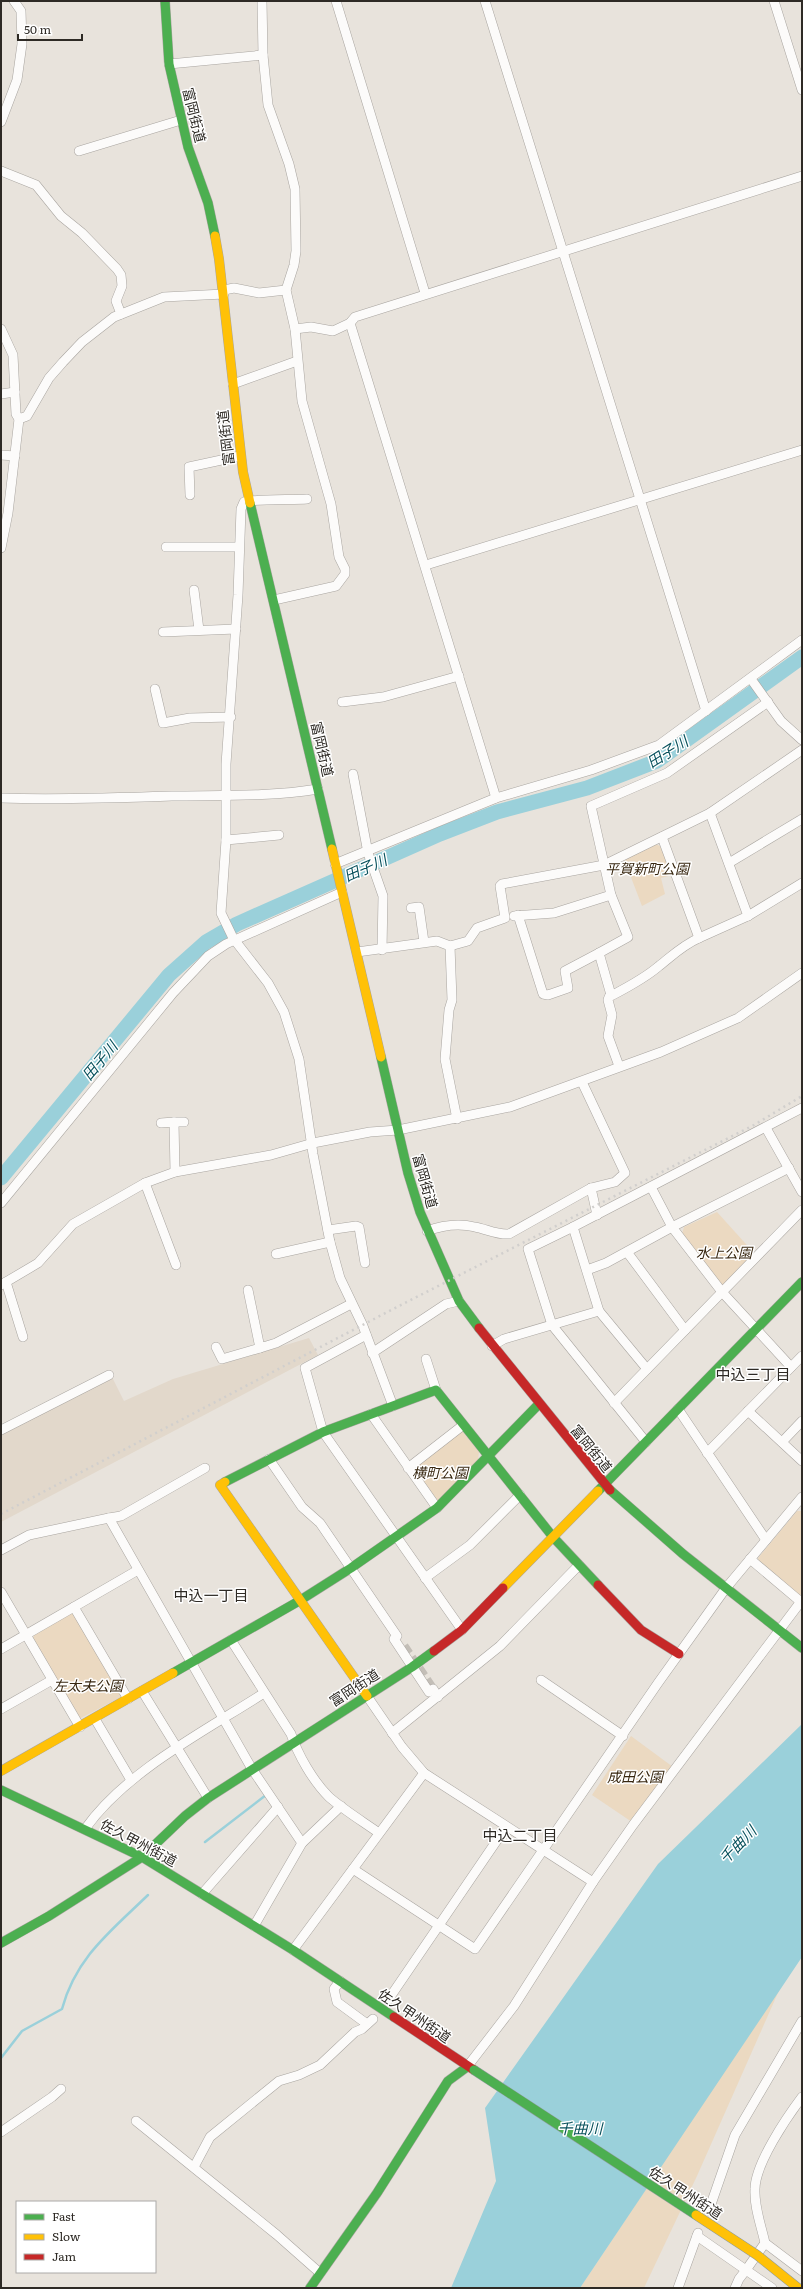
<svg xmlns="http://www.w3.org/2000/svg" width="803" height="2289" font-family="Literata,'Noto Sans JP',serif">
	<rect width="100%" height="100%" fill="#e8e3dc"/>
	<path fill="#e2d8cb" d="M309 1338 318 1355 1 1522V1435L112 1377 124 1401 173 1379Z"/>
	<g fill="#ebd9c1">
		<path d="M655 844 660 846 672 875 661 878 665 894 642 906 624 859Z"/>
		<path d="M717 1212 754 1253 722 1286 682 1234 684 1227Z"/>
		<path d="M462 1431 479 1452 478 1460 438 1501 415 1471 416 1466Z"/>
		<path d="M797 1511H802V1595H796L759 1563 758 1558Z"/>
		<path d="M71 1612 75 1614 121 1693V1697L79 1719 33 1639 34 1634Z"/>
		<path d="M631 1736 673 1767 632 1822 592 1795Z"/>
		<path d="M781 1986 697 2176 644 2288H580Z"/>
	</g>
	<path fill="#9ad0da" d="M802 1724V1957L580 2288H451L496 2181 485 2108 658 1864Z"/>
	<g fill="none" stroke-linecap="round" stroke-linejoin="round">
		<g stroke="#9ad0da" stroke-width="2.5">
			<path d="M205 1842 266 1795"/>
			<path d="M1 2058 22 2031 62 2009C76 1957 111 1931 148 1895"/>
		</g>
		<path stroke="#9ad0da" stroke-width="15" d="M1 1178 169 975 206 942 237 924 440 834 497 812 587 788 657 761 802 657"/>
		<path stroke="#c3beb7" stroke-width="9" stroke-dasharray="9 4.5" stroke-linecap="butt" d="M404 1646 433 1689"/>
		<g stroke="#a9a5a0" stroke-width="10">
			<g id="street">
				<path d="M262 1 263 55 268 105 289 164 295 189 296 251 294 265 286 290 295 329 302 401 331 504 339 557 345 569V574L336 586 274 600"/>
				<path d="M336 1 425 293"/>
				<path d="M485 1 706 711"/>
				<path d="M774 1 802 90"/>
				<path d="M169 64 263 55"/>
				<path d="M1 122 17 80 22 44 21 11 14 1"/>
				<path d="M79 151 181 120"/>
				<path d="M1 171 36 185 61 216 82 233 117 269 121 275 122 286 116 301 121 314"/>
				<path d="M224 290 234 288 259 293 286 290"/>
				<path d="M1 329 13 355 16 414 19 419 8 513 1 548"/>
				<path d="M295 329 311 327 333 331 350 323"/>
				<path d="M233 384 297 361"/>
				<path d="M1 394 15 392"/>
				<path d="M19 419 27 416 49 378 63 362 82 342 114 317 164 297 224 294"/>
				<path d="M1 455 15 456"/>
				<path d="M190 495 189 467 240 456"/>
				<path d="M307 499C295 500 251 499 244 502L241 509 238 595 226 764V840L221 913 233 938 268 983 284 1012 299 1059 313 1154 330 1242 340 1278 363 1326 393 1406"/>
				<path d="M166 547H239"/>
				<path d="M426 565 802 450"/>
				<path d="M194 590 199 630"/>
				<path d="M163 632 236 629"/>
				<path d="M751 679 781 721 802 740"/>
				<path d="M155 689 163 723 190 718 231 717"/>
				<path d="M342 702 383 697 459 676"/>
				<path d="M353 774 368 853 383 896 382 950"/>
				<path d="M1 798C58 800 115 798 172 796 220 795 270 797 318 789"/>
				<path d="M496 798 350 323 355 317 802 176"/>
				<path d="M710 813 748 916"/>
				<path d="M662 837 699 938 748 916 802 883"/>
				<path d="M226 840 279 835"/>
				<path d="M729 863 802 819"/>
				<path d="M335 864 496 798 591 770 659 745 802 640"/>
				<path d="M411 908 419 907 424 942"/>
				<path d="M518 915 543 994 548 995 568 988 565 971 599 953"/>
				<path d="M514 916 554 913 611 895"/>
				<path d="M450 946 452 1000 449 1010 445 1059 457 1119"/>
				<path d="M357 952 437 941 450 946 468 941 477 928 505 918 500 886 502 884 604 865 710 813 802 750"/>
				<path d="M611 995 599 953 628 937 611 895 591 806 667 773 768 702"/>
				<path d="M619 1066 608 1036 612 1015 608 1000 609 997C626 988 644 979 659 966 673 955 683 945 699 938"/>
				<path d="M174 1122H184"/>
				<path d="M161 1123 174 1122 175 1172"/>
				<path d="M766 1128 802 1192"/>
				<path d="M145 1183 176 1265"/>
				<path d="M651 1187 672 1227 722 1292 791 1367"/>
				<path d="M591 1188 597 1215"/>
				<path d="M1 1203 173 993 208 956 226 944 342 892"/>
				<path d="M573 1227 528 1249 552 1325 646 1442"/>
				<path d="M328 1230 356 1226 359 1227 365 1263"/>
				<path d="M427 1231C443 1225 459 1223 475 1227 486 1229 497 1235 509 1234L591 1188 615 1182 625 1173 582 1082"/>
				<path d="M627 1252 685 1330"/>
				<path d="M276 1254 330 1242"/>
				<path d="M587 1270 606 1263 672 1227 789 1168"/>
				<path d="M6 1282 23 1337"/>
				<path d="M1 1285 38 1263 73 1224 145 1183 175 1172 271 1155 313 1143 370 1132 398 1130 510 1107 661 1052 738 1018 802 973"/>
				<path d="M248 1290 260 1348 276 1343 351 1304"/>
				<path d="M366 1335 305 1368 323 1432 462 1630"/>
				<path d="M492 1346 504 1339 599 1311"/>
				<path d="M216 1347 222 1359 260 1348"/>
				<path d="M372 1353 446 1304 459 1301"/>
				<path d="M426 1359 436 1390"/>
				<path d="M647 1369 599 1311 573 1227 802 1108"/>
				<path d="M614 1403 802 1210"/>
				<path d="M678 1409 766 1540"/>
				<path d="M748 1411 802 1461"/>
				<path d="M371 1414 437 1508"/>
				<path d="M1 1430 109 1375"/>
				<path d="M782 1442 802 1421"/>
				<path d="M707 1453 802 1356"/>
				<path d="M269 1459 302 1507 320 1523 397 1636 394 1639 429 1692 433 1689 438 1697"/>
				<path d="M205 1468 121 1516 109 1518 252 1769 302 1843"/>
				<path d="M408 1468 462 1426"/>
				<path d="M1 1550 29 1535 109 1518"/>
				<path d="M750 1559 801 1602"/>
				<path d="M425 1578 470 1545 520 1495"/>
				<path d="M1 1592 80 1727"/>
				<path d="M74 1607 128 1699"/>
				<path d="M231 1640 291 1734C298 1755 313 1781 329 1797 344 1810 362 1821 379 1833"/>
				<path d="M1 1649 138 1570"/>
				<path d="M541 1680 623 1736"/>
				<path d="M142 1691 208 1798"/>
				<path d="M367 1696 402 1747 424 1773 593 1882"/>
				<path d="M1 1709 52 1680"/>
				<path d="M95 1719 131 1780"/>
				<path d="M392 1733 500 1646 579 1565"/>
				<path d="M85 1829C126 1771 205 1731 264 1693"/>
				<path d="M353 1869 475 1949 658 1683 726 1588 802 1497"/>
				<path d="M202 1894 278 1807"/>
				<path d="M254 1926 302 1843 341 1806"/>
				<path d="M293 1950 424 1773"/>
				<path d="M340 1981 334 1989 337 2002 367 2024"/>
				<path d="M388 2000 506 1827"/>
				<path d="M467 2067 514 2006 593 1882 633 1825 802 1600"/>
				<path d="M136 2121 277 2235 320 2273"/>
				<path d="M1 2132 52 2097 61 2089"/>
				<path d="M194 2167 210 2137 279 2081 299 2075 320 2065 355 2032 362 2029 373 2019"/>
				<path d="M709 2210 735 2135 802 2021"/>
				<path d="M697 2236 746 2270 765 2243C761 2225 754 2207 755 2189 755 2164 787 2117 802 2097"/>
				<path d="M765 2243 802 2271"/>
				<path d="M678 2288 698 2233"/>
				<path d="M735 2288 739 2279 746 2270 772 2288"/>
			</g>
		</g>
		<g stroke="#a9a5a0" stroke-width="10">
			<g id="fast">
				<path d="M165 1 169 64 188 147 208 203 215 236"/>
				<path d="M250 503 332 849"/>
				<path d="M381 1057 408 1173 420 1212 459 1301 479 1328"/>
				<path d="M225 1482 323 1432 436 1390 553 1537 598 1585"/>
				<path d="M610 1490 683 1554 802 1648"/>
				<path d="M598 1491 802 1282"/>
				<path d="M173 1673 299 1601 351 1568 437 1508 538 1405"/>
				<path d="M1 1790 142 1857 293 1950 394 2017"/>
				<path d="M142 1857 185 1816 208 1798 412 1667 434 1651"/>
				<path d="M1 1943 49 1916 142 1857"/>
				<path d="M310 2288 377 2193 448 2081 467 2067"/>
			</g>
		</g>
		<g stroke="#a9a5a0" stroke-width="10">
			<g id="slow">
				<path d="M215 236 219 259 243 472 250 503"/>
				<path d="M332 849 381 1057"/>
				<path d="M225 1482 220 1485 367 1696"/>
				<path d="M503 1588 598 1491"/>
				<path d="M1 1771 173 1673"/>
			</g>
		</g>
		<g stroke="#a9a5a0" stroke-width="10">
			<g id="jam">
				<path d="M479 1328 610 1490"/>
				<path d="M598 1585 641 1630 679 1654"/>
				<path d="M434 1651 462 1630 503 1588"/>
				<path d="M394 2017 474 2070"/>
			</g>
		</g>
		<use href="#street" stroke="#fcfbfa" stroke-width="9"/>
		<use href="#fast" stroke="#4caf50" stroke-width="9"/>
		<use href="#slow" stroke="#ffc107" stroke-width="9"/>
		<use href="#jam" stroke="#c62828" stroke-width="9"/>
		<path stroke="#d1cfcd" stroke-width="2.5" stroke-dasharray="2 4" stroke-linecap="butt" d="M1 1514 397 1307 754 1125 802 1096"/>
		<g stroke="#909d9c" stroke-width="10" stroke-linecap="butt">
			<path id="fast-bridge" d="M474 2070 696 2215"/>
		</g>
		<g stroke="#909d9c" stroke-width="10" stroke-linecap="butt">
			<path id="slow-bridge" d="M696 2215 757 2255 798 2288"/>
		</g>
		<use href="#fast-bridge" stroke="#4caf50" stroke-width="9"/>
		<use href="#slow-bridge" stroke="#ffc107" stroke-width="9"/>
	</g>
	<g text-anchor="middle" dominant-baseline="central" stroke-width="3" stroke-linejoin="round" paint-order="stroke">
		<g font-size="14" fill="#2e2a25" stroke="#fff">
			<text transform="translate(195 115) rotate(76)">富岡街道</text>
			<text transform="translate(225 438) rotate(-97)">富岡街道</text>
			<text transform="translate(323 749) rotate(77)">富岡街道</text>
			<text transform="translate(426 1181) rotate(74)">富岡街道</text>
			<text transform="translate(592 1448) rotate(51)">富岡街道</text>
			<text transform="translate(354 1687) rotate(-33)">富岡街道</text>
			<text transform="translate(139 1842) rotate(28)">佐久甲州街道</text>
			<text transform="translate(415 2015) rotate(34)">佐久甲州街道</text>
			<text transform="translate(686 2192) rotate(33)">佐久甲州街道</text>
		</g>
		<g font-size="14" font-style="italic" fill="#382710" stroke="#fff">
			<text x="647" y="868">平賀新町公園</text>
			<text x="724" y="1252">水上公園</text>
			<text x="440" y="1472">横町公園</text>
			<text x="88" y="1685">左太夫公園</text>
			<text x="635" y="1776">成田公園</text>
		</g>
		<g font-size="15" font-style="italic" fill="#08515c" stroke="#fff">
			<text transform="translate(667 751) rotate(-32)">田子川</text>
			<text transform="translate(365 867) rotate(-24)">田子川</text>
			<text transform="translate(99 1060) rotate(-50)">田子川</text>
			<text transform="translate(737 1844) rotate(-46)">千曲川</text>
			<text x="580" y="2127">千曲川</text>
		</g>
		<g font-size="15" fill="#2e2a25" stroke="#fff">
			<text x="753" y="1373">中込三丁目</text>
			<text x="211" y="1594">中込一丁目</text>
			<text x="520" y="1834">中込二丁目</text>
		</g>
	</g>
	<rect width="803" height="2289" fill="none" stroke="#2e2a25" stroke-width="4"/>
	<rect x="16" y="2201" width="140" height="72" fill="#ffffff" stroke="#abaaa8"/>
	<rect x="24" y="2214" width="20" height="6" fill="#4caf50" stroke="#abaaa8"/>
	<text x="52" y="2221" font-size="12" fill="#2e2a25">Fast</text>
	<rect x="24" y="2234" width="20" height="6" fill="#ffc107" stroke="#abaaa8"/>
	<text x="52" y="2241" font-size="12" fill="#2e2a25">Slow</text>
	<rect x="24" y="2254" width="20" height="6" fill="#c62828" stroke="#abaaa8"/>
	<text x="52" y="2261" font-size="12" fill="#2e2a25">Jam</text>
	<path d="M18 34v6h64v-6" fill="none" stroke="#2e2a25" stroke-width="2"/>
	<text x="24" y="34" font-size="12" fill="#2e2a25" stroke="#ffffff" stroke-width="3" paint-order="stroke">50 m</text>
</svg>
